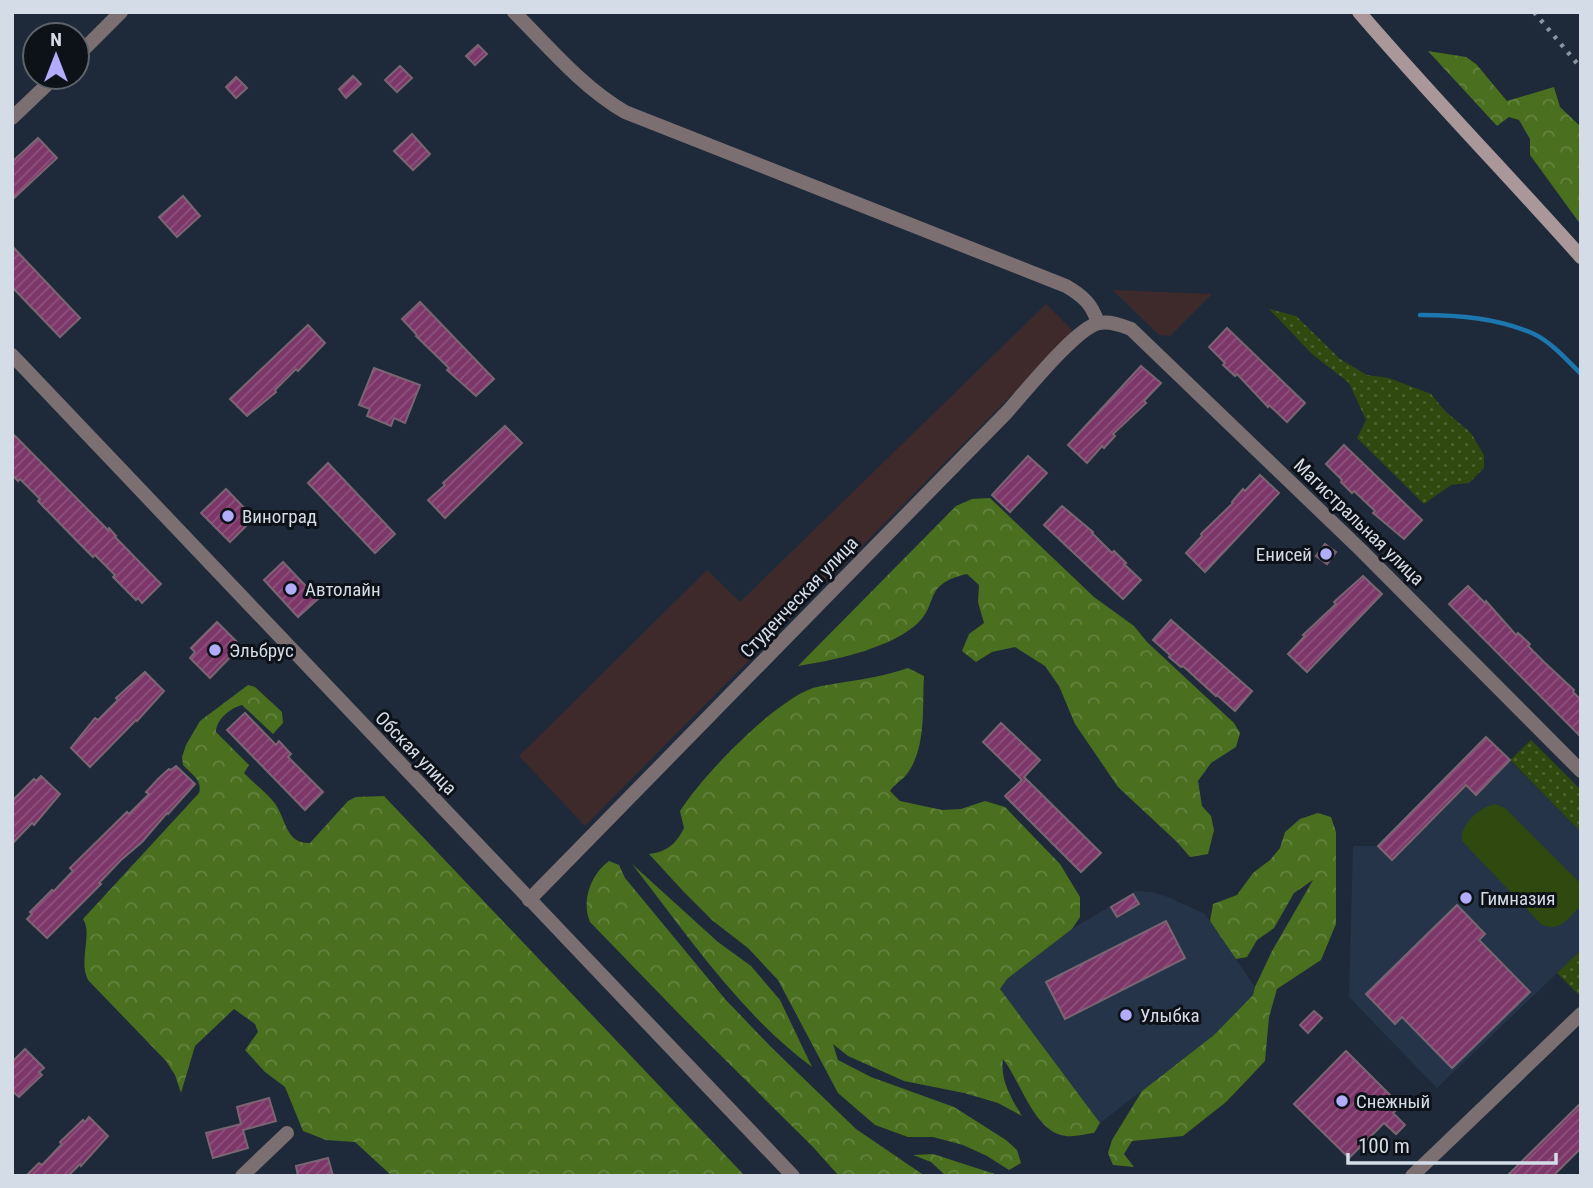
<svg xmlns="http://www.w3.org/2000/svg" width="1593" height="1188" font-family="'Roboto Condensed',sans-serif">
	<defs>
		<pattern id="grass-dots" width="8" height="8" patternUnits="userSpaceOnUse" patternTransform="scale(1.75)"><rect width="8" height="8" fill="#2f490e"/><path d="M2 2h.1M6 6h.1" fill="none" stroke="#4c6331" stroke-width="1.8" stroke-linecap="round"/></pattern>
		<pattern id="forest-crowns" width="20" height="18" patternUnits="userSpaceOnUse" patternTransform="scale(1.75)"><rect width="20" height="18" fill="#4a6f1e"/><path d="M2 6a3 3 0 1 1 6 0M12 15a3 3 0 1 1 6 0" fill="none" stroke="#63833f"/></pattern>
		<pattern id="building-hatch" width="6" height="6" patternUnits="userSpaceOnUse" patternTransform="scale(1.75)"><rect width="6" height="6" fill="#7c3668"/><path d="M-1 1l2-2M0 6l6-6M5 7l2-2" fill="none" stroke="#8e527e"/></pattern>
	</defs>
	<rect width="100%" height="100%" fill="#1e2a3a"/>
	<g fill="#3e2a2b">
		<path d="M1113 290 1211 294H1212L1170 336 1159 335Z"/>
		<path d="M1046 304 1074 332 585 826 519 756 707 570 740 602Z"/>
	</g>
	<g fill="#263449">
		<path d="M1486 737 1581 832V950L1437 1088 1349 997 1353 846H1378Z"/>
		<path d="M1136 891 1152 892 1168 897 1205 914 1255 987 1253 995 1214 1035 1100 1123 1000 989 1007 979 1072 929Z"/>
	</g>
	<g fill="url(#grass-dots)">
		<path d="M1269 309 1296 316 1340 359 1367 375 1389 378 1431 394 1445 411 1471 433 1484 455V468L1469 483 1451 485 1424 504 1357 438 1366 420 1349 383 1312 354Z"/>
		<path d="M1531 740 1581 790V832L1510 760Z"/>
		<path d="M1581 950V994H1578L1557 973Z"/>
	</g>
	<g fill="url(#forest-crowns)">
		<path d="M1428 51 1466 57 1476 64 1507 101 1554 87 1560 107 1581 127V225L1530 155V139L1519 120 1509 117 1497 126Z"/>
		<path d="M990 498 1094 597 1134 626 1147 642 1234 723 1240 733 1236 747 1211 763 1198 781 1202 806 1211 816 1214 830 1208 854 1190 857 1177 842 1118 787 1075 724 1059 686 1045 666 1015 647 992 652 976 662 962 651 969 634 984 623 978 602 979 585 967 574C919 585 942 606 912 628 883 650 834 660 798 666L956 506 972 499Z"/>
		<path d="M908 668 924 676C922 707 927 749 906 775 901 781 894 785 890 791L900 801 942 810 961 809 985 801 1005 807 1060 864 1080 897V917L1072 929 1007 979 1000 989 1100 1123 1094 1133C1085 1134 1075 1137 1066 1136 1035 1133 1021 1082 1003 1059 1000 1080 1011 1098 1022 1116L998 1103 964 1093 904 1081 848 1056 833 1044 838 1060 871 1077 954 1107 1006 1140 1017 1150 1021 1163 1009 1170 987 1156 963 1145 933 1137H908L875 1125 838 1093 778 980 748 948 713 921 683 891 649 854C667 852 676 844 684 828L680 811C703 775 773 702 813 688 823 685 835 684 845 682 867 679 887 675 908 668Z"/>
		<path d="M248 685 255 687 282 712 283 723 273 734 242 705C230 708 216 720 216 732L249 765 244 773C254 784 267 792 276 805 286 820 286 844 310 843L348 801 356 797 384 796 745 1176H392L355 1142 326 1140 303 1131 285 1087 265 1072 245 1050 258 1032 255 1024 234 1009 195 1046 181 1093 175 1075 166 1061 88 980C78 961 93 934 83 919L199 793C203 780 191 774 183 765L182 757 186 745 200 721Z"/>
		<path d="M1318 813 1331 817 1336 832V924L1321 960 1277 989 1269 1017 1265 1061 1249 1078 1226 1102 1183 1136 1132 1141 1124 1154 1134 1167 1113 1165 1108 1153 1112 1140 1142 1091 1214 1035 1253 995 1255 987 1272 951 1313 880 1294 893 1274 928 1257 940 1247 957 1236 959 1210 921 1213 904 1237 895 1253 873 1270 860 1280 848 1285 832 1300 819Z"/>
		<path d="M609 861 619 865 625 878 725 999 771 1047 856 1129 925 1176H839L812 1146 683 1018 590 922C581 901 591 874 609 861Z"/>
		<path d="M632 864 718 942 751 966 780 1000 812 1067C741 1015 686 933 632 864Z"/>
		<path d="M933 1154 1001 1176H946L931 1162 913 1155Z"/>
	</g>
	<path fill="#2f490e" d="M1495 804 1505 808 1581 884V906C1569 917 1559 934 1541 924L1462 841C1459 825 1480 807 1495 804Z"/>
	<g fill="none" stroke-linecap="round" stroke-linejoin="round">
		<path stroke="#1c77ae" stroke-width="4.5" d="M1420 315C1459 315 1498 318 1534 334 1551 342 1567 360 1581 374"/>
	</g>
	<g fill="url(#building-hatch)" stroke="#7b6573" stroke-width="2">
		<path d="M478 45 487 54 475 65 466 56Z"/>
		<path d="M400 66 412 78 397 92 385 80Z"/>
		<path d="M353 76 361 84 346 98 339 89Z"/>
		<path d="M236 77 247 88 236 98 226 87Z"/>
		<path d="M412 134 430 154 413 170 394 151Z"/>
		<path d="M38 138 57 158 12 200V162Z"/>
		<path d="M183 196 200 216 177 237 159 217Z"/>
		<path d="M12 246 80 318 60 337 12 287Z"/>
		<path d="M420 302 494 379 476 396 447 370 449 368 416 336 417 335 402 319Z"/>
		<path d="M308 325 325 343 298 371 296 369 275 390 276 392 247 416 230 399Z"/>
		<path d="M1227 328 1305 403 1287 422 1269 405 1268 407 1237 374 1235 376 1223 365 1225 363 1209 347Z"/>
		<path d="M1141 366 1161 383 1144 401 1146 403 1113 434 1115 436 1104 448 1102 446 1087 463 1068 445Z"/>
		<path d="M374 368 420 385 405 423 394 418 391 426 367 416 370 409 359 405Z"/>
		<path d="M505 426 522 443 445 518 428 500 445 485 443 483Z"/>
		<path d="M12 433 108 530 109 528 116 536 115 537 161 584 142 603 138 598 136 600 113 577 115 575 95 555 93 557 81 545 38 501 40 499 20 479 18 481 12 475Z"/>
		<path d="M1344 445 1422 520 1404 539 1373 513 1375 511 1354 491 1352 493 1341 482 1342 480 1326 464Z"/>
		<path d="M1028 456 1047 473 1010 512 992 495Z"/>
		<path d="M328 463 395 534 375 553 308 483Z"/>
		<path d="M1260 475 1279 493 1205 572 1186 553 1202 536 1201 534 1233 503 1232 502 1243 489 1245 491Z"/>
		<path d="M226 489 254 518 230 542 201 513Z"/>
		<path d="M1062 506 1093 532 1092 533 1112 553 1114 551 1126 563 1124 564 1141 580 1123 599 1044 525Z"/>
		<path d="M1325 544 1336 552 1327 564 1316 556Z"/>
		<path d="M283 562 318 599 298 617 264 580Z"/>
		<path d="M1363 576 1382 594 1307 672 1288 654 1305 636 1303 635 1336 604 1334 602Z"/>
		<path d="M1468 586 1485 603 1486 601 1516 635 1518 633 1530 644 1528 646 1544 662 1574 690 1573 692 1581 700V737L1449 604Z"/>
		<path d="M1171 620 1252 691 1235 711 1217 695 1216 696 1183 666 1181 667 1169 657 1170 655 1153 640Z"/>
		<path d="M217 622 241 646 210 678 190 658 195 652 191 648Z"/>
		<path d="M145 672 164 691 137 721 136 720 90 767 71 748 95 718 98 720 118 700 116 698Z"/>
		<path d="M245 713 276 745 279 741 291 754 288 757 323 792 305 810 227 730Z"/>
		<path d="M1001 723 1040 760 1024 777 1101 853 1081 872 1005 796 1022 780 983 742Z"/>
		<path d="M1486 737 1510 760 1476 795 1466 785 1392 860 1378 846Z"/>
		<path d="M176 766 195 784 168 814 167 813 142 842 121 860 99 883 101 884 47 938 27 919 32 914 30 912 52 890 54 891 73 871 70 868 127 812 129 814 149 794 146 792 158 779 169 769 171 770Z"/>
		<path d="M41 776 60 794 34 825 32 823 12 844V801L34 779 36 781Z"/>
		<path d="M1133 894 1139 904 1117 917 1111 907Z"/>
		<path d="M1457 905 1485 934 1479 940 1530 992 1452 1068 1402 1017 1395 1024 1366 994Z"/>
		<path d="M1166 921 1185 958 1065 1019 1046 982Z"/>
		<path d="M1314 1011 1322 1018 1308 1033 1300 1025Z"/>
		<path d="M25 1049 44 1068 39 1072 42 1075 19 1097 12 1091V1062Z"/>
		<path d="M1346 1051 1401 1106 1393 1113 1405 1125 1396 1134 1384 1123 1349 1158 1294 1104Z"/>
		<path d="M269 1098 276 1121 243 1130 248 1148 213 1158 206 1133 241 1124 237 1107Z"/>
		<path d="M1581 1103V1148L1553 1176H1507Z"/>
		<path d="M89 1117 108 1136 81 1166 80 1164 68 1176H26L39 1163 42 1165 62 1144 60 1142 83 1120 85 1122Z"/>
		<path d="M328 1158 333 1176H298L296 1166Z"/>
	</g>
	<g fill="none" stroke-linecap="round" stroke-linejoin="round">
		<g stroke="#7b6f71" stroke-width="14">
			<path d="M514 12C549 47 582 87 625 112L1066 286C1083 296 1092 304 1098 323"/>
			<path d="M77 56 121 12"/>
			<path d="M12 118 55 77"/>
			<path d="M529 900 1007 412C1024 393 1077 327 1099 323 1110 321 1121 325 1131 329L1361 550 1581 771"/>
			<path d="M242 1176 287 1133"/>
			<path d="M1412 1176 1581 1014"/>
		</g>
		<path stroke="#7b6f71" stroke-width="14" d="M12 355 793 1176"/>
		<path stroke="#aa9799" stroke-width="14" d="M1359 12C1431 96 1508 175 1581 257"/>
		<path stroke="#8b94a1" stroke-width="4.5" stroke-dasharray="3.5 7" stroke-linecap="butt" d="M1534 12 1581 68"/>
	</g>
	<g fill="#b1adfa" stroke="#0d1219" stroke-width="2.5">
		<circle cx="228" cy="516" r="7"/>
		<circle cx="1326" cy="554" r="7"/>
		<circle cx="291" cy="589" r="7"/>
		<circle cx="215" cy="650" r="7"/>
		<circle cx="1466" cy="898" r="7"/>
		<circle cx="1126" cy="1015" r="7"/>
		<circle cx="1342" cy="1101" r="7"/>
	</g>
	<g text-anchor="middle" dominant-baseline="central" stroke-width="6" stroke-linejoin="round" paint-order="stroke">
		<g font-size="19" fill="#d4dce7" stroke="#0d1219" text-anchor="start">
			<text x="242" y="516">Виноград</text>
			<text x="1312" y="554" text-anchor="end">Енисей</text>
			<text x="305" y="589">Автолайн</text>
			<text x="229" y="650">Эльбрус</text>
			<text x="1480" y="898">Гимназия</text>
			<text x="1140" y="1015">Улыбка</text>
			<text x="1356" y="1101">Снежный</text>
		</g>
		<g font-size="19" fill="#d4dce7" stroke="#0d1219">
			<text transform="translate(1359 522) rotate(44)">Магистральная улица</text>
			<text transform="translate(799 597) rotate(-46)">Студенческая улица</text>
			<text transform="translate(416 753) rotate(46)">Обская улица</text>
		</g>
	</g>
	<rect width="1593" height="1188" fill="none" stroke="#d4dce7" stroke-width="28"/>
	<g transform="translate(56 56)"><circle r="33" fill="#0d1219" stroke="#5d636b" stroke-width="2"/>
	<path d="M0-5L12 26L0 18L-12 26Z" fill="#b1adfa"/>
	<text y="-10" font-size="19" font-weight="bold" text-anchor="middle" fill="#d4dce7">N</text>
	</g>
	<path d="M1348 1153v10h208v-10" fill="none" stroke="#d4dce7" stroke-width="3.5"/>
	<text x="1358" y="1153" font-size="21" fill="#d4dce7" stroke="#0d1219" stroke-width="5" paint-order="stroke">100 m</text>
</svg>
